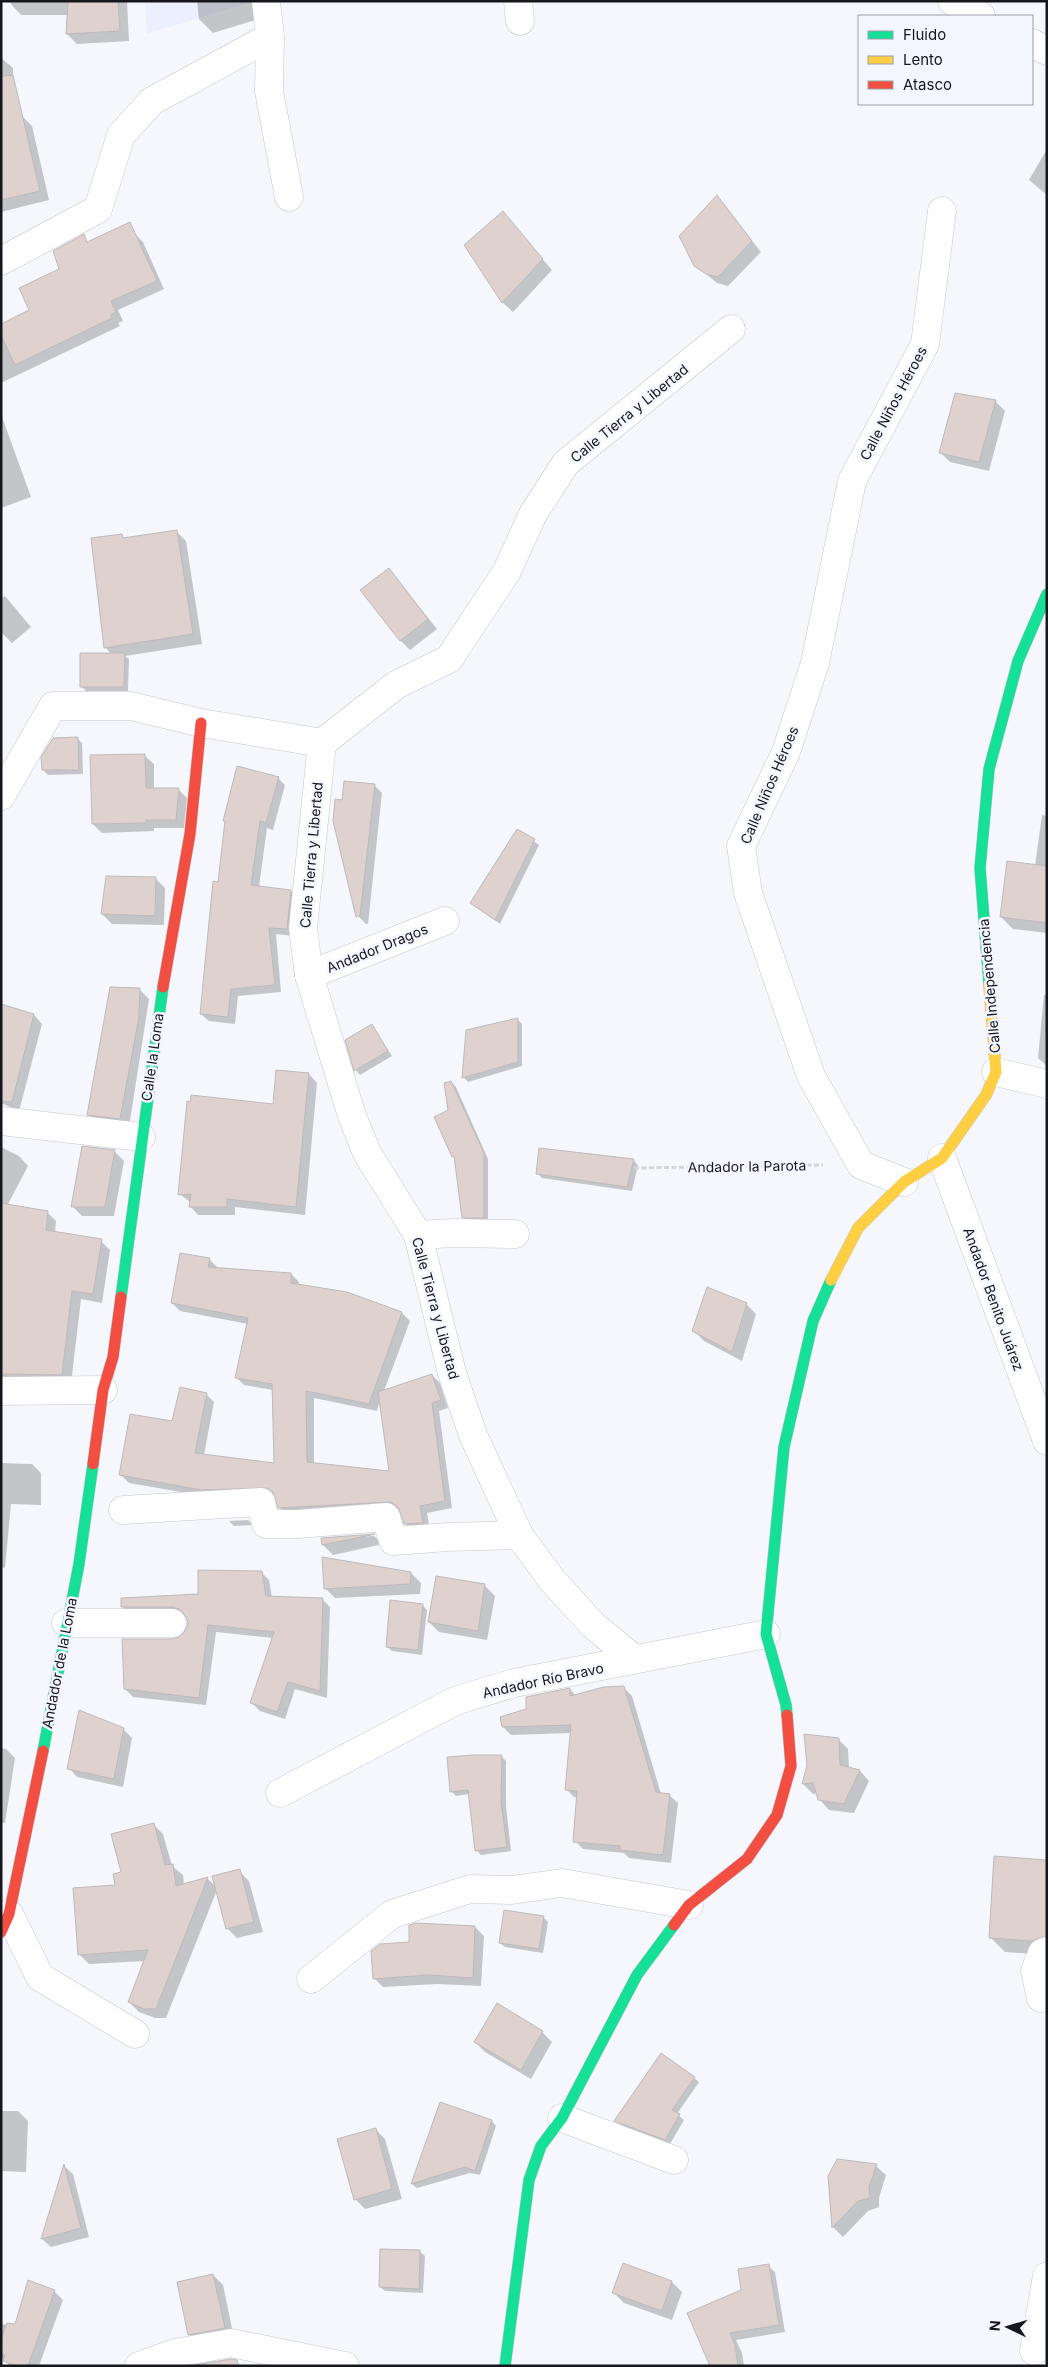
<svg xmlns="http://www.w3.org/2000/svg" width="1048" height="2367" font-family="Inter,sans-serif">
	<rect width="100%" height="100%" fill="#f6f7fc"/>
	<path fill="#eceffd" d="M145 1H254L147 34Z"/>
	<g fill="#0003" fill-rule="evenodd">
		<path d="M10 1H127L129 41 77 44 67 34 68 15H21L11 4Z"/>
		<path d="M197 1H266L265 17 213 33 199 19Z"/>
		<path d="M1 58 13 68V118L22 116 32 126 49 200 1 212Z"/>
		<path d="M1047 149V195L1029 180Z"/>
		<path d="M717 196 761 252 728 286 717 283 695 265Z"/>
		<path d="M503 213 552 270 513 312 503 303 466 245Z"/>
		<path d="M135 234 143 242 164 289 118 310 123 321 118 323 120 326 1 383V325L31 311Z"/>
		<path d="M995 401 1005 411 989 471 950 462 940 452Z"/>
		<path d="M1 414 31 497 1 508Z"/>
		<path d="M176 531 186 541 202 644 125 656 129 659 128 691H86L81 686 112 655 105 647 122 536 125 539Z"/>
		<path d="M389 570 437 629 410 650 400 640Z"/>
		<path d="M5 596 31 627 12 643 1 632V599Z"/>
		<path d="M77 738 82 743 83 774 48 775 43 770Z"/>
		<path d="M145 756 154 764V789H178L187 798 184 828H154V831L102 833 93 824Z"/>
		<path d="M278 778 285 785 273 830 267 828 259 887 291 891 298 898 294 936 276 934 281 992 238 996 235 1024 209 1021 201 1014 219 883 226 822 224 820Z"/>
		<path d="M374 785 382 793 368 924H366L358 916 344 802Z"/>
		<path d="M1042 815 1047 816V933L1013 929 1001 917 1035 866Z"/>
		<path d="M518 830 539 845 500 924 477 907Z"/>
		<path d="M155 878 165 888 164 925 112 924 102 914Z"/>
		<path d="M140 990 149 999 129 1127 98 1124 89 1115Z"/>
		<path d="M1044 995H1047V1066L1038 1058Z"/>
		<path d="M1 1005 34 1015 42 1024 19 1111 1 1103Z"/>
		<path d="M517 1019 522 1024V1066L468 1082 463 1077Z"/>
		<path d="M371 1025 392 1056 360 1075 356 1070Z"/>
		<path d="M309 1074 317 1083 305 1215 235 1207V1215H198L190 1206 191 1203 180 1194Z"/>
		<path d="M451 1082 456 1087 488 1159V1222H468L463 1217 455 1158 436 1118 449 1111Z"/>
		<path d="M1 1147 19 1156 28 1166 7 1206 47 1212 56 1221 55 1233 101 1241 110 1250 102 1303 81 1299 71 1384 1 1388Z"/>
		<path d="M114 1151 124 1161 114 1216H82L72 1206Z"/>
		<path d="M633 1160 638 1165 632 1191 542 1178 537 1173Z"/>
		<path d="M209 1259 217 1267V1269L291 1274 299 1282 298 1286 346 1293 402 1313 410 1321 384 1391 432 1375 440 1383 448 1408 439 1411 452 1508 427 1513 430 1531 414 1532 406 1524 400 1510 288 1516 280 1508 275 1495 210 1497 129 1483 121 1475 173 1423 206 1394 214 1402 204 1455 275 1464 273 1390 244 1385 237 1378 248 1324 180 1311 172 1303ZM314 1398 377 1411 380 1401 390 1472 314 1464Z"/>
		<path d="M746 1304 756 1314 742 1361 704 1341 694 1331Z"/>
		<path d="M1 1463 32 1464 41 1473V1505L11 1504 5 1568 1 1567Z"/>
		<path d="M248 1520 253 1525 234 1526 229 1521Z"/>
		<path d="M374 1536 383 1544 333 1555 323 1545V1539Z"/>
		<path d="M261 1572 269 1580 272 1598 322 1599 330 1607 327 1698 295 1689 285 1719 260 1711 252 1703 273 1638 216 1632 206 1705 133 1697 125 1689 173 1640 180 1638 186 1632 189 1622 187 1616 181 1615H130L123 1607 199 1595Z"/>
		<path d="M411 1573 421 1583 420 1594 335 1598 325 1588Z"/>
		<path d="M437 1577 485 1586 495 1596 487 1640 439 1632 429 1622Z"/>
		<path d="M422 1605 427 1610 422 1655 392 1651 387 1647Z"/>
		<path d="M624 1688 632 1696 661 1794 669 1795 678 1803 671 1863 629 1858 624 1853 583 1849 575 1841 578 1798 574 1797 566 1789 571 1733 511 1735 503 1727 527 1710 570 1689 576 1696Z"/>
		<path d="M124 1730 132 1738 123 1787 77 1777 69 1768Z"/>
		<path d="M838 1739 848 1749 849 1769 860 1771 869 1781 854 1813 829 1810 819 1799 817 1793 813 1794 803 1784 808 1765Z"/>
		<path d="M1 1748 6 1749 15 1758 5 1823H1Z"/>
		<path d="M501 1756 506 1761V1806L511 1851 481 1855 476 1850 469 1794 456 1796 451 1791Z"/>
		<path d="M153 1824 163 1834 172 1866 183 1875 184 1885 208 1879 216 1887 239 1871 249 1881 263 1932 237 1938 227 1928 217 1890 166 2018H155L139 2012 129 2002 145 1961 89 1964 79 1954 123 1873Z"/>
		<path d="M1047 1861V1955L1005 1952 990 1937Z"/>
		<path d="M543 1917 548 1922 543 1953 505 1947 500 1943Z"/>
		<path d="M475 1927 484 1936 481 1986 437 1984 383 1987 374 1978 410 1943Z"/>
		<path d="M542 2032 552 2042 531 2079 485 2052 475 2042Z"/>
		<path d="M694 2078 699 2082 677 2114 684 2120 670 2144 621 2125 616 2121Z"/>
		<path d="M1 2111H18L28 2121 26 2172 1 2171Z"/>
		<path d="M492 2121 496 2126 480 2175 470 2173 417 2188 412 2184Z"/>
		<path d="M375 2129 385 2139 402 2199 365 2209 355 2199Z"/>
		<path d="M876 2166 886 2175 879 2198V2207L868 2211 843 2237 833 2227 830 2176Z"/>
		<path d="M65 2167 73 2174 89 2237 51 2247 42 2239Z"/>
		<path d="M420 2252 425 2256 423 2293 385 2291 380 2287Z"/>
		<path d="M624 2265 672 2282 682 2292 672 2320 624 2303 614 2293Z"/>
		<path d="M768 2266 775 2272 785 2332 736 2340 742 2353 744 2366H709L708 2357 742 2291Z"/>
		<path d="M213 2275 223 2285 234 2338 199 2344 189 2334Z"/>
		<path d="M54 2291 63 2300 39 2366H9L5 2359 1 2358V2324L15 2326Z"/>
	</g>
	<g fill="#dfd1ce" stroke="#bdbabc">
		<path d="M68 1H118L120 31 66 34Z"/>
		<path d="M13 75 40 191 1 200V76Z"/>
		<path d="M717 195 752 241 718 277 706 274 694 266 679 236Z"/>
		<path d="M503 211 543 259 502 303 464 245Z"/>
		<path d="M130 222 157 281 111 301 116 312 111 315 112 318 15 365 1 335V324L29 310 19 288 59 269 53 251 84 234 87 242Z"/>
		<path d="M955 393 996 400 979 462 939 453Z"/>
		<path d="M177 530 193 634 104 648 91 538 122 534 123 538Z"/>
		<path d="M389 568 428 619 400 641 360 590Z"/>
		<path d="M80 653H125L124 687H80Z"/>
		<path d="M78 737 79 770H42L41 757 53 738Z"/>
		<path d="M145 754 146 788H179L176 820H146V823L92 824 90 755Z"/>
		<path d="M237 766 279 777 266 823 260 821 251 885 291 890 287 929 269 928 275 985 231 989 228 1017 200 1014 213 881 218 882 225 821H223Z"/>
		<path d="M344 781 375 784 360 916 356 917 333 821 335 799 342 800Z"/>
		<path d="M517 829 535 839 495 920 470 903Z"/>
		<path d="M1007 861 1047 866V923L1000 917Z"/>
		<path d="M106 876 156 877 155 916 101 914Z"/>
		<path d="M110 987 140 988 139 1017 120 1119 87 1115Z"/>
		<path d="M1 1004 34 1014 12 1102 1 1101Z"/>
		<path d="M518 1018V1062L462 1078 466 1030Z"/>
		<path d="M372 1024 388 1051 354 1071 345 1040Z"/>
		<path d="M276 1070 309 1073 296 1207 227 1199V1207H189L191 1194 178 1195 187 1101 190 1102 191 1095 273 1104Z"/>
		<path d="M451 1081 484 1153V1218H462L454 1156 452 1157 434 1117 448 1110 444 1083Z"/>
		<path d="M82 1146 115 1150 105 1207H71Z"/>
		<path d="M539 1148 634 1159 627 1187 536 1174Z"/>
		<path d="M1 1203 48 1211 46 1230 102 1239 93 1294 72 1291 62 1375 1 1374Z"/>
		<path d="M180 1253 210 1258 208 1267 291 1273V1283L347 1292 402 1312 369 1404 306 1391 307 1462 389 1471 378 1392 432 1374 441 1400 432 1403 445 1501 420 1506 423 1523 404 1524 398 1507 391 1502 278 1508 273 1492 267 1488 201 1490 119 1475 130 1414 172 1421 180 1387 207 1393 195 1453 274 1463 272 1384 235 1378 248 1318 171 1303Z"/>
		<path d="M707 1287 747 1303 732 1352 692 1331Z"/>
		<path d="M375 1534 366 1536 322 1545 321 1538Z"/>
		<path d="M322 1557 411 1572 410 1584 324 1589Z"/>
		<path d="M198 1570 262 1571 266 1596 323 1598 320 1691 288 1682 277 1712 250 1703 274 1632 208 1625 199 1698 124 1689 122 1639H172L179 1637 185 1631 188 1623 185 1615 179 1609 172 1607H121V1598L198 1594Z"/>
		<path d="M436 1576 485 1584 478 1631 428 1622Z"/>
		<path d="M390 1600 423 1604 418 1650 386 1647Z"/>
		<path d="M624 1686 656 1792 670 1794 663 1855 620 1850V1846L573 1842 577 1791 565 1790 571 1725 502 1727 500 1717 526 1709V1697L570 1688V1696L604 1687Z"/>
		<path d="M79 1710 124 1728 114 1779 67 1769Z"/>
		<path d="M804 1734 839 1738 840 1765 860 1770 844 1804 818 1800 813 1783 802 1784 807 1765Z"/>
		<path d="M473 1755H502L501 1801 507 1847 475 1851 468 1790 450 1792 447 1757Z"/>
		<path d="M154 1823 165 1865 173 1864 176 1886 208 1877 156 2009H144L128 2002 148 1950 78 1955 73 1888 115 1885 113 1874 121 1872 111 1834Z"/>
		<path d="M994 1856 1047 1860V1936L1032 1941 989 1938Z"/>
		<path d="M240 1869 254 1922 226 1929 212 1876Z"/>
		<path d="M504 1910 544 1916 539 1949 499 1943Z"/>
		<path d="M416 1923 475 1926 473 1978 428 1975 373 1979 371 1951 380 1944 409 1942V1925Z"/>
		<path d="M497 2003 543 2031 521 2070 474 2042Z"/>
		<path d="M661 2053 695 2077 672 2110 680 2114 665 2140 614 2121Z"/>
		<path d="M440 2102 492 2120 475 2171 465 2167 411 2184Z"/>
		<path d="M376 2128 392 2189 354 2200 337 2139Z"/>
		<path d="M837 2159 877 2164 869 2187 870 2198 858 2201 832 2228 828 2176Z"/>
		<path d="M64 2164 81 2228 41 2239Z"/>
		<path d="M380 2249 420 2250 419 2289 379 2287Z"/>
		<path d="M623 2263 672 2281 662 2311 612 2293Z"/>
		<path d="M769 2264 779 2325 730 2333 735 2345 738 2366H710L687 2313 741 2290 738 2269Z"/>
		<path d="M213 2274 225 2328 188 2335 177 2282Z"/>
		<path d="M28 2280 55 2290 28 2366H16L3 2361 5 2355 1 2353V2340L7 2323 15 2324Z"/>
		<path d="M231 2359 237 2360 239 2366 194 2365Z"/>
	</g>
	<g fill="none" stroke-linecap="round" stroke-linejoin="round">
		<g stroke="#c6c7cc" stroke-width="29">
			<g id="street">
				<path d="M266 1 270 37 269 91 289 197"/>
				<path d="M518 1 520 21"/>
				<path d="M952 1 981 16"/>
				<path d="M1032 43 1047 51"/>
				<path d="M1 261 98 209 121 135 152 101 270 37"/>
				<path d="M322 743 303 928 309 975 352 1116 367 1153 418 1235 452 1373 473 1435 519 1535 552 1580 593 1625 634 1659"/>
				<path d="M1 796 53 706H131L201 723 322 743 396 685 449 659 507 571 533 514 566 463 731 329"/>
				<path d="M309 975 445 921"/>
				<path d="M996 1072 1047 1084"/>
				<path d="M1 1121 141 1137"/>
				<path d="M942 1158 1047 1441"/>
				<path d="M904 1182 861 1165 811 1076 748 893 741 846 786 752 815 663 852 481 925 344 942 211"/>
				<path d="M418 1235 454 1233 515 1234"/>
				<path d="M1 1391 103 1390"/>
				<path d="M123 1510 261 1502 266 1524H298L386 1517 393 1541 448 1537 519 1535"/>
				<path d="M66 1623H172"/>
				<path d="M280 1793 455 1701 514 1683 766 1634"/>
				<path d="M9 1914 40 1977 135 2034"/>
				<path d="M311 1979 392 1914 470 1889 512 1890 562 1883 689 1905"/>
				<path d="M1041 1998 1035 1971 1042 1953 1047 1951"/>
				<path d="M562 2118 674 2160"/>
				<path d="M1034 2351 1047 2276"/>
				<path d="M139 2366 175 2353 231 2343 345 2366"/>
			</g>
		</g>
		<g stroke="#c6c7cc" stroke-width="12">
			<g id="fast">
				<path d="M989 984 980 868 989 769 1018 661 1047 594"/>
				<path d="M121 1297 163 987"/>
				<path d="M787 1715 786 1705 766 1634 784 1447 813 1321 831 1280"/>
				<path d="M43 1751 79 1564 93 1464"/>
				<path d="M505 2366 529 2180 541 2146 562 2118 637 1975 674 1925"/>
			</g>
		</g>
		<g stroke="#c6c7cc" stroke-width="12">
			<path id="slow" d="M831 1280 858 1228 904 1182 942 1158 986 1095 996 1072 989 984"/>
		</g>
		<g stroke="#c6c7cc" stroke-width="12">
			<g id="jam">
				<path d="M163 987 190 834 201 723"/>
				<path d="M93 1464 103 1390 113 1357 121 1297"/>
				<path d="M674 1925 689 1905 747 1859 777 1815 791 1766 787 1715"/>
				<path d="M1 1932 9 1914 43 1751"/>
			</g>
		</g>
		<path stroke="#d4d5d7" stroke-width="3" stroke-dasharray="5 2.5" stroke-linecap="butt" d="M634 1168 823 1165"/>
		<use href="#street" stroke="#fefeff" stroke-width="28"/>
		<use href="#fast" stroke="#16e098" stroke-width="11"/>
		<use href="#slow" stroke="#ffcf43" stroke-width="11"/>
		<use href="#jam" stroke="#f24e42" stroke-width="11"/>
	</g>
	<g text-anchor="middle" dominant-baseline="central" stroke-width="5" stroke-linejoin="round" paint-order="stroke">
		<g font-size="14" fill="#16171c" stroke="#f3f6ff">
			<text transform="translate(893 403) rotate(-62)">Calle Niños Héroes</text>
			<text transform="translate(629 413) rotate(-39)">Calle Tierra y Libertad</text>
			<text transform="translate(769 785) rotate(-67)">Calle Niños Héroes</text>
			<text transform="translate(311 855) rotate(-85)">Calle Tierra y Libertad</text>
			<text transform="translate(377 948) rotate(-22)">Andador Dragos</text>
			<text transform="translate(989 986) rotate(-95)">Calle Independencia</text>
			<text transform="translate(152 1057) rotate(-82)">Calle la Loma</text>
			<text transform="translate(747 1166) rotate(-1)">Andador la Parota</text>
			<text transform="translate(994 1299) rotate(70)">Andador Benito Juárez</text>
			<text transform="translate(436 1308) rotate(75)">Calle Tierra y Libertad</text>
			<text transform="translate(59 1663) rotate(-79)">Andador de la Loma</text>
			<text transform="translate(543 1680) rotate(-12)">Andador Río Bravo</text>
		</g>
	</g>
	<rect width="1048" height="2367" fill="none" stroke="#16171c" stroke-width="5"/>
	<rect x="858" y="15" width="175" height="90" fill="#f3f6ff" stroke="#9b9da4"/>
	<rect x="868" y="31" width="25" height="8" fill="#16e098" stroke="#9b9da4"/>
	<text x="903" y="40" font-size="15" fill="#16171c">Fluido</text>
	<rect x="868" y="56" width="25" height="8" fill="#ffcf43" stroke="#9b9da4"/>
	<text x="903" y="65" font-size="15" fill="#16171c">Lento</text>
	<rect x="868" y="81" width="25" height="8" fill="#f24e42" stroke="#9b9da4"/>
	<text x="903" y="90" font-size="15" fill="#16171c">Atasco</text>
	<g transform="translate(1008 2327) rotate(275)" stroke="#f3f6ff" stroke-width="4" paint-order="stroke">
	<path d="M0-4L9 19L0 12L-9 19Z" fill="#16171c"/>
	<text y="-8" font-size="14" font-weight="bold" text-anchor="middle" fill="#16171c">N</text>
	</g>
</svg>
